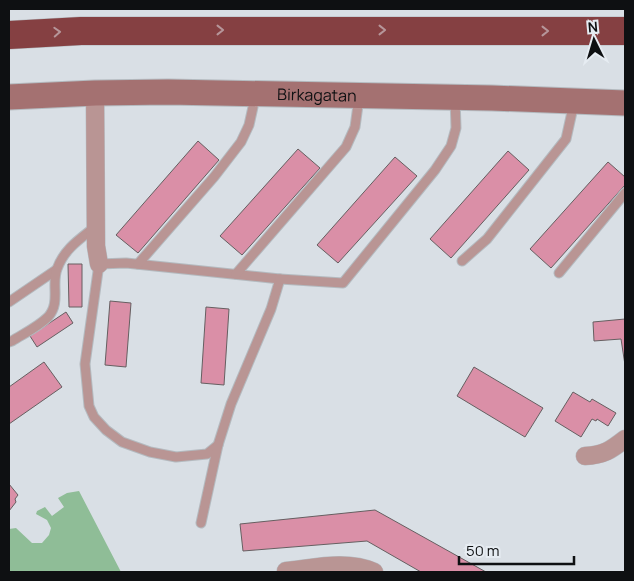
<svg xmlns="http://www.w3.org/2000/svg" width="634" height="581" font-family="Manrope,sans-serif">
	<rect width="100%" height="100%" fill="#d9dfe5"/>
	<path fill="#8fbd97" d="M79 491 121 572H9V529L16 528 32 543H42L49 535 51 528 47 520 36 514 37 511 45 507 52 516 64 507 58 498 67 493Z"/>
	<g fill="#da8fa7" stroke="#665f61">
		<path d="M198 141 219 160 138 253 116 235Z"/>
		<path d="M298 149 320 168 242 255 220 236Z"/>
		<path d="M508 151 529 170 451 258 430 239Z"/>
		<path d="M395 157 417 176 338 263 317 245Z"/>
		<path d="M608 162 625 177V185L551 268 530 249Z"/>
		<path d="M68 264H82V307H69Z"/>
		<path d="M110 301 131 303 126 367 105 365Z"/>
		<path d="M206 307 229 309 224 385 201 383Z"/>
		<path d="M66 312 73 323 37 347 30 336Z"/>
		<path d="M625 319V365L621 339 594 341 593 322Z"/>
		<path d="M44 362 62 387 9 424V387Z"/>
		<path d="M474 367 543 408 525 437 457 396Z"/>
		<path d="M573 392 590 402 592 399 616 413 608 426 597 419 596 421 592 419 581 437 555 421Z"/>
		<path d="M9 484 18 495 15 499 16 502 9 511Z"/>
		<path d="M375 510 486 572H421L367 541 243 551 240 524Z"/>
	</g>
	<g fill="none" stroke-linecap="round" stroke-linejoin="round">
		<g stroke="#b4babf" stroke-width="11">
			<g id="lane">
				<path d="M462 261 487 239 566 139 574 103"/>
				<path d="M126 263 280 279 271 309 231 404 218 445 207 454 176 457 150 452 122 442 106 430 94 417 89 406 85 364 99 264Z"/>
				<path d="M138 264 214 177 241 142 249 125 253 107 254 94"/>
				<path d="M559 273 625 193"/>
				<path d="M236 274 346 147 355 127 359 98"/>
				<path d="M280 279 343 283 435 170 451 146 456 128 455 98"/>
				<path d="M9 302 56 270"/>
				<path d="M9 342 12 341C23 334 38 327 48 317 61 303 51 284 57 269 64 249 80 239 95 227"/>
				<path d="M201 523 218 445"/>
			</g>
		</g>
		<g stroke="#b4babf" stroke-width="19">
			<g id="street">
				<path d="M95 93 96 246 99 264"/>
				<path d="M585 456C604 455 611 450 625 439"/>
				<path d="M286 571C315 568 347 560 374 572"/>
			</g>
		</g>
		<g stroke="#b4babf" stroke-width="27">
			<g id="secondary">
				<path id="s1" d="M9 97 95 93 168 92 492 98 625 103"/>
			</g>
		</g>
		<g stroke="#b4babf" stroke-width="29">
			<path id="highway" d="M9 35 81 31H625"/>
		</g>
		<use href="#lane" stroke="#b99594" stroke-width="9"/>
		<use href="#street" stroke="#b99594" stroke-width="18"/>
		<use href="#secondary" stroke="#a47171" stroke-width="25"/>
		<use href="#highway" stroke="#854042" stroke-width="28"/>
	</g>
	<defs><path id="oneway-chevron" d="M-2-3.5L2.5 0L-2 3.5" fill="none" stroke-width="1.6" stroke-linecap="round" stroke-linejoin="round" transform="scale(1.25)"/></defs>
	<g stroke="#b6969a">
		<use href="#oneway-chevron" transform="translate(220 30)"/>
		<use href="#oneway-chevron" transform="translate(382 30)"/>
		<use href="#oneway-chevron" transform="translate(545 31)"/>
		<use href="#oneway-chevron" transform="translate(57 32) rotate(-3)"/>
	</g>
	<g text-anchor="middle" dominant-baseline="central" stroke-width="4.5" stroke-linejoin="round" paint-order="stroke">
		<g font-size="16" fill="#0e1012" stroke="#e6ecf2">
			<text stroke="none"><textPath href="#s1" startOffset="308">Birkagatan</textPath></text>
		</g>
	</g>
	<rect width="634" height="581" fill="none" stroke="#0e1012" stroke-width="20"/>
	<g transform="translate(594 40) rotate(355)" stroke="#e6ecf2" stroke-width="4" paint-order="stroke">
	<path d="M0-4L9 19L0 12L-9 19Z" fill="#0e1012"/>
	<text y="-8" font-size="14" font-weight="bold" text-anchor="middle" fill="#0e1012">N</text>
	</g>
	<path d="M459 556v8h115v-8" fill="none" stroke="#0e1012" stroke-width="2.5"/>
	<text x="466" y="556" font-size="15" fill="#0e1012" stroke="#e6ecf2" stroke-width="4" paint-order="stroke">50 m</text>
</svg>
